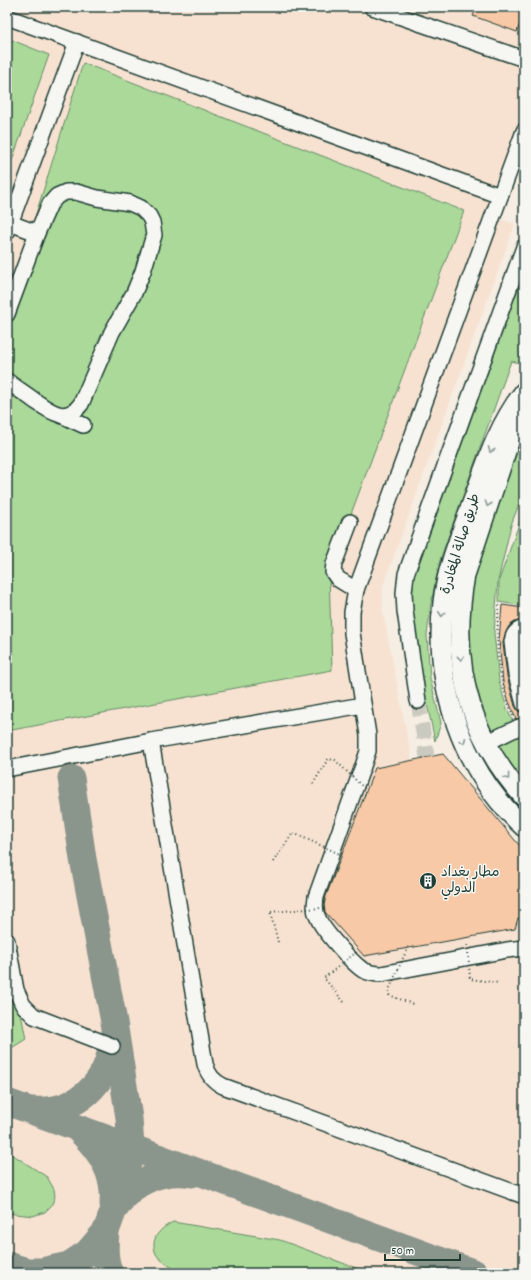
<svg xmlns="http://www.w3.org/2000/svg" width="531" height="1280" font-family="Dekko,'Playpen Sans Arabic',sans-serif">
	<rect width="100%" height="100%" fill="#f6ede3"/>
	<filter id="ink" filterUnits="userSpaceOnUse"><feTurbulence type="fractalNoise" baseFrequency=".025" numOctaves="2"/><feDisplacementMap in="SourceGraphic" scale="8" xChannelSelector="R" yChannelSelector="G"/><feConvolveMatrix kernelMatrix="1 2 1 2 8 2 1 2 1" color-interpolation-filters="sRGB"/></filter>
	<g filter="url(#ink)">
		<path fill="#f7e2d1" d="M7 7H524V108L486 214 515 224 383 586V613L412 760 443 754 524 851V1273H7Z"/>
		<g fill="#aad999" stroke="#648b66">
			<path d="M7 38 49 55 7 175Z"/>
			<path d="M83 63 464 211 329 573 332 670 7 731V307Z"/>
			<path d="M524 272V364L511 361 440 560 431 603 427 635 430 678 441 723 435 741 423 685 409 592 456 460Z"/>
			<path d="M524 432V491L511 525 498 581 494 633 499 681 507 709 524 744V785L499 750 483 721 469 668 465 617 480 555Z"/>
			<path d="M524 510V606L499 602V580Z"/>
			<path d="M7 944 26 1039 10 1049 7 1047Z"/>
			<path d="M7 1151 47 1177 54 1189 55 1197 51 1206 45 1212 33 1216 7 1213Z"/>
			<path d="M173 1222 280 1240 370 1273H181C173 1268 161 1262 156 1254 149 1238 161 1228 173 1222Z"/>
		</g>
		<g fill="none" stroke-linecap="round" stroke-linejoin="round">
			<g stroke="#8a958c" stroke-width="27">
				<path d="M7 1102 475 1273"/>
				<path d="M32 1110C76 1114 109 1083 112 1040"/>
				<path d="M79 1130C100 1151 116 1173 113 1204"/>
				<path d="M117 1206C132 1181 164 1169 192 1174"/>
				<path d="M106 1231C105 1245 104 1260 110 1273"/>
				<path d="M8 1265 27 1271H42L69 1265 87 1253 106 1231 125 1179 131 1147 129 1118 114 1022 83 859 71 778"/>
			</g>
		</g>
		<g fill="#f8c9a7" stroke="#1f3d34">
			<path d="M477 7H524V13L517 32 473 16Z"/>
			<path d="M502 605 524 608V619L515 622 509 626 505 634 503 643 507 676 515 706 518 711 524 713V720L520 718 516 719 508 699 503 682 499 641Z"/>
			<path d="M524 637V665L521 642Z"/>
			<path d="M443 754 524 851V920L518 918 515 929 364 956 325 912 324 905 326 896 375 768Z"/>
		</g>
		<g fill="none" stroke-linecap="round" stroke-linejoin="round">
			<path stroke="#cbcac0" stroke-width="15" stroke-dasharray="15 8" stroke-linecap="butt" d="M418 701 427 757"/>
			<g stroke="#1f3d34" stroke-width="18">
				<g id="minor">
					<path d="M372 7 524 59"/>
					<path d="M7 17 500 196"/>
					<path d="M524 131 356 590 352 612V633L368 735V751L363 766 316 897C315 904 314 911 318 918 322 929 353 964 363 970 369 973 375 974 381 974L507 950 524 948"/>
					<path d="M10 223 37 233"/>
					<path d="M7 232 77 42"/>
					<path d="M7 314 37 233 50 204 57 196 66 192H76L97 198 130 203 141 208 149 216 152 222 154 235 143 271 134 293 112 332 81 404C66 424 51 412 35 401 26 394 16 388 7 381"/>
					<path d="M61 415 83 425"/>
					<path d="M350 522 334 564 333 572 338 579 356 590"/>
					<path d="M524 628C516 630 513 634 512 642L516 674 524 704"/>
					<path d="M418 701 405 611 404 593 406 574 524 247"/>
					<path d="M151 741 205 1064C208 1075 213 1081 223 1086L524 1196"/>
					<path d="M486 743 519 727"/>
					<path d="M7 769 151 741 363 705"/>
					<path d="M7 941 16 990 23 1005 34 1016 112 1046"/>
				</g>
			</g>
			<g stroke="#1f3d34" stroke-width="22">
				<g id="major">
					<path d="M524 392C499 424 487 461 474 498 462 532 447 566 443 602 433 684 462 771 524 827"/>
					<path d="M516 421 465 575C450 658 467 734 524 797"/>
				</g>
			</g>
			<path stroke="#1f3d34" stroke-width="2" stroke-dasharray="1 3" stroke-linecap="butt" d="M499 605C495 644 498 682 514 718"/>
			<use href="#minor" stroke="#f6f6f2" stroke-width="15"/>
			<use href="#major" stroke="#f6f6f2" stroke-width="19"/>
			<g stroke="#1f3d34" stroke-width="2" stroke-dasharray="1 3" stroke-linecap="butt">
				<path d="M313 784 328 759 335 760 366 790"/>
				<path d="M273 862 293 833 342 855"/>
				<path d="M467 937 470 979 499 983"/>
				<path d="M278 942 270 912 321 908"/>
				<path d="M408 947 389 990V995L415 1005"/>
				<path d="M344 1002 324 978 359 950"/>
			</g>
		</g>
		<defs><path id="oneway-chevron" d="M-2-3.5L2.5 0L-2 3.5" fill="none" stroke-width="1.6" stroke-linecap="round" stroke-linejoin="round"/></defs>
		<g stroke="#8a9a93">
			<use href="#oneway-chevron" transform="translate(491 450) rotate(111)"/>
			<use href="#oneway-chevron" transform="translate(488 504) rotate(109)"/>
			<use href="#oneway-chevron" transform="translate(442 614) rotate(95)"/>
			<use href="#oneway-chevron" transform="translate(461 658) rotate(84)"/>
			<use href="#oneway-chevron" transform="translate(463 741) rotate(67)"/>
			<use href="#oneway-chevron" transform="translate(507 777) rotate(53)"/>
		</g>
	</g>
	<defs>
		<g id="building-disc" transform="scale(0.9)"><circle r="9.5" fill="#1f3d34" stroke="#f6f6f2"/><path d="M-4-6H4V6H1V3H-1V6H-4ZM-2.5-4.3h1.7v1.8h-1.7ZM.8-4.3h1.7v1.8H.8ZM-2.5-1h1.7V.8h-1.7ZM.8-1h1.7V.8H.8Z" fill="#fff"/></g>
	</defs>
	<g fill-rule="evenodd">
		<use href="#building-disc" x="428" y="881"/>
	</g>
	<g text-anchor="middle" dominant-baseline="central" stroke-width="3" stroke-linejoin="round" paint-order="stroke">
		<g font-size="14" fill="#1f3d34" stroke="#f6f6f2">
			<text transform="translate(461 544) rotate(-73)">طريق صالة المغادرة</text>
		</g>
		<g font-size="14" fill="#1f3d34" stroke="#f6f6f2" text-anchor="start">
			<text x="441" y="873">مطار بغداد<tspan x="441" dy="16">الدولي</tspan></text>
		</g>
	</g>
	<rect width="531" height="1280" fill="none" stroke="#f6f6f2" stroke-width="24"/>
	<rect x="12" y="12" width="507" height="1256" fill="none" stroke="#1f3d34" stroke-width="1.5" filter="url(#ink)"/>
	<path d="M385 1254v6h75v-6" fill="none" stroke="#1f3d34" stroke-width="2"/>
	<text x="391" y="1254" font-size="12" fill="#1f3d34" stroke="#f6f6f2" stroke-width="3" paint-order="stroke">50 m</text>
</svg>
